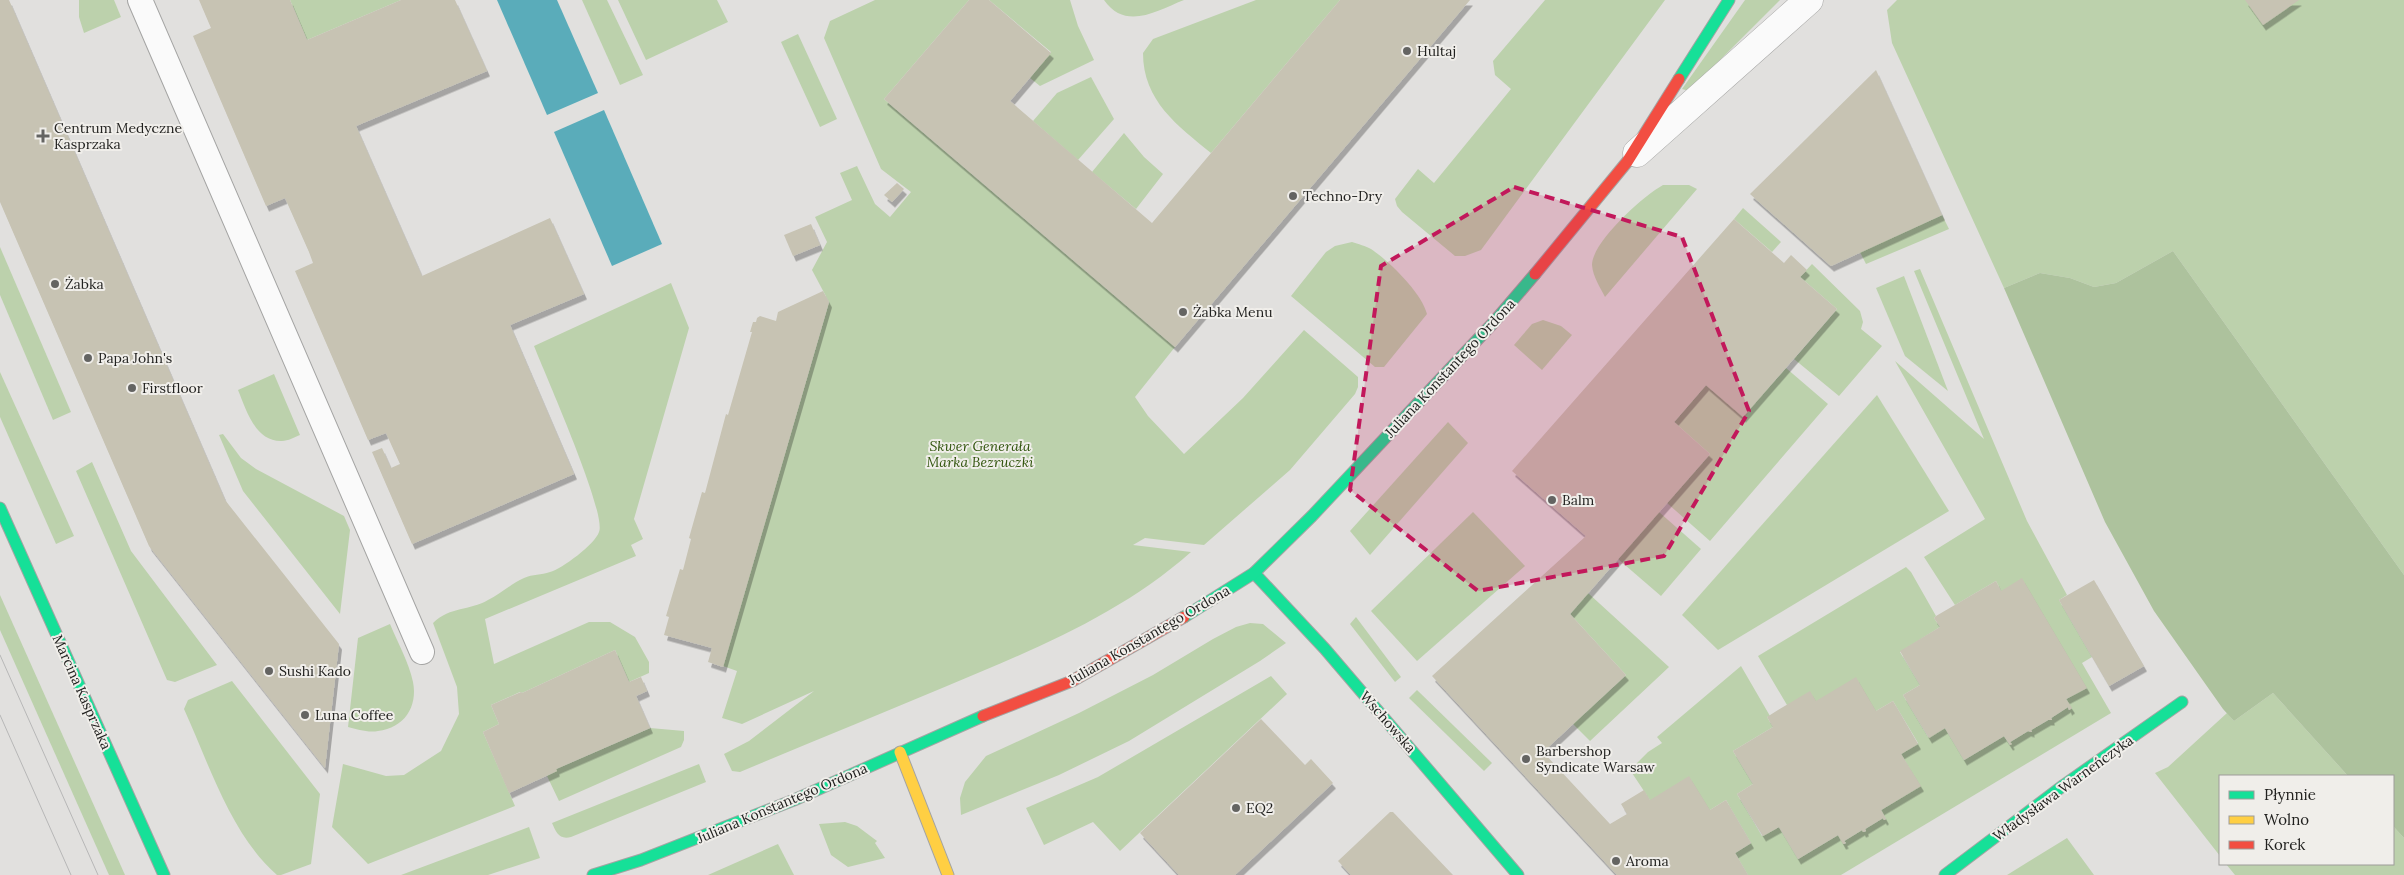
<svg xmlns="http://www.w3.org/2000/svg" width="2404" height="875" font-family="Lora,serif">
	<defs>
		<filter id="shadow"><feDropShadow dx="3" dy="5.5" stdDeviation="0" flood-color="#0004"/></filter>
	</defs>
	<rect width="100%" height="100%" fill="#e1e0de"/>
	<g fill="#bcd1ac">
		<path d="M79 0H114L121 17 84 33 79 17Z"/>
		<path d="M290 0H401L307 40Z"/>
		<path d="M582 0H607L643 75 620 85Z"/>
		<path d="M618 0H717L728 22 646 60Z"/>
		<path d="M875 0H969L884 99 1175 347 1135 397 1148 416 1184 454 1243 398 1304 330 1358 377V387L1355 394 1290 470 1204 545 1145 538 1133 545 1191 552C1120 615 1033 650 947 686 878 715 809 743 740 772L732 771 724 754 749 741 814 691 742 724 722 718 737 671 723 666 829 302 812 270 827 242 815 217 852 200 840 173 857 166 875 204 890 217 911 192 881 169 824 38 830 21Z"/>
		<path d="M989 0H1070L1078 26 1094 60 1040 86 1030 78 1051 52Z"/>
		<path d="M1104 0H1184C1156 11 1126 31 1104 0Z"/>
		<path d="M1256 0H1340L1211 153C1178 126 1143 101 1143 53L1153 39Z"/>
		<path d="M1545 0H1665L1481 250 1465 256H1455L1402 212 1397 206 1395 199 1418 169 1434 183 1511 89 1495 75 1493 61Z"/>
		<path d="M1745 0H1780L1689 91 1682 89Z"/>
		<path d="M1897 0H2404V575L2173 251 2116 283 2094 287 2070 278 2040 273 2004 288 1892 43 1887 10Z"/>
		<path d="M798 34 837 119 820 127 781 42Z"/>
		<path d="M1091 77 1114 119 1078 160 1033 121 1057 93Z"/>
		<path d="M1124 133 1144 157 1163 174 1136 209 1092 172Z"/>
		<path d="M1663 185H1689L1697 189 1605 297C1600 287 1593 277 1592 265 1592 242 1643 196 1663 185Z"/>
		<path d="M1743 208 1781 242 1772 252 1734 219Z"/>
		<path d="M1942 215 1949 229 1866 264 1860 252Z"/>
		<path d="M1352 242C1358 244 1366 246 1371 249 1389 261 1422 293 1427 314L1384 367H1375L1291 296 1326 252 1335 246Z"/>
		<path d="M0 247 71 412 53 420 0 295Z"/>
		<path d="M1812 264 1860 311 1863 322 1861 329 1882 346 1839 396 1794 359 1837 309 1800 277Z"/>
		<path d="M1920 269 2027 521 2067 595 2059 600 2092 657 2082 663 2111 713 1841 875H1748L1735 853 1751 843 1726 800 1710 810 1650 800 1630 770 1648 752 1662 743 1657 737 1741 666 1770 716 1767 717 1773 727 1733 751 1753 784 1737 794 1762 836 1779 827 1798 859 1838 835 1844 844 1846 843 1844 841 1862 830 1864 832 1866 831 1865 829 1883 818 1884 820 1886 819 1881 810 1920 786 1901 754 1918 743 1893 701 1876 711 1816 701 1787 705 1758 656 1906 567 1911 572 1936 616 1934 618 1940 627 1900 652 1920 685 1903 695 1928 737 1945 728 1964 760 2004 736 2010 745V742L2028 731 2032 732 2031 730 2048 720H2052L2051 718 2068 707 2069 710 2071 708 2066 699 2086 688 2001 591 1996 581 1955 605 1924 557 1985 519 1895 361 1984 439 1914 271Z"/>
		<path d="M1904 276 1948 391 1905 356 1876 288Z"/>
		<path d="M671 283 689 328 634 519 643 539 631 545 636 556 485 619 494 664 589 622H610L635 637 649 662V673L629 682 615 650 522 693 520 692 491 705 499 724 483 732 515 806 368 864 332 827 343 764 386 776 404 775 441 751 459 714 457 687 433 623C451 606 469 611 488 600 500 594 511 584 524 578 533 574 541 575 550 572 562 569 595 544 599 532 607 513 545 374 534 346Z"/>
		<path d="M1543 320 1561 326 1572 335 1542 370 1514 345 1532 324Z"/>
		<path d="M1786 368 1828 404 1710 541 1667 503 1710 454 1674 422 1706 385 1743 416Z"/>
		<path d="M0 372 74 536 56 544 0 417Z"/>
		<path d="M274 374 300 435C295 437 288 441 282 441 255 442 246 409 238 390Z"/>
		<path d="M1877 395 1949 511 1718 650 1682 615Z"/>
		<path d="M1448 422 1468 443 1370 555 1350 531Z"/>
		<path d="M223 434 241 458 256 469 344 516 350 530 340 614 243 491 219 435Z"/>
		<path d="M92 462 131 551 217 665 175 682 167 680 76 471Z"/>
		<path d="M1473 512 1525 566 1417 661 1371 611Z"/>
		<path d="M1659 512 1701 549 1661 596 1618 559Z"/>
		<path d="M1588 593 1669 667 1590 741 1573 724 1626 675 1570 614Z"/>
		<path d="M0 595 125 875H109L0 630Z"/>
		<path d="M1356 617 1401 677 1395 682 1350 624Z"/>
		<path d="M1250 623 1263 624 1286 643 1260 661 1129 741 1059 775 961 815 960 798 965 782 986 756 1079 713 1153 675 1213 639 1236 627Z"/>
		<path d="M390 624C398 643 409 663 413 682 418 707 404 728 378 731 368 733 357 729 348 727L358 638Z"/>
		<path d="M1271 676 1287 694 1120 851 1093 822 1044 845 1026 808 1098 777Z"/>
		<path d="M232 681 320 794 311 864 281 875H277C231 835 209 764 184 709L188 700Z"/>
		<path d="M1417 690 1492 763 1484 771 1409 698Z"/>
		<path d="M2273 693 2348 776H2220V856L2155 773 2168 767 2227 713 2234 721Z"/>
		<path d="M650 728 684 731V740L681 747 559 801 547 776 556 771V769Z"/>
		<path d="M699 764 706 782 571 837C559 840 556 832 552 823Z"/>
		<path d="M845 822 857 826 877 841 875 843 885 858 848 867 831 855 819 824Z"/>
		<path d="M2393 826 2404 838V875H2235L2226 864H2393Z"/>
		<path d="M529 827 540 858 488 875H401Z"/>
		<path d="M2067 838 2094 875H2007Z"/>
		<path d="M778 844 794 875H708Z"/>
	</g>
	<path fill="#adc29d" d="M2173 251 2404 575V838L2393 826V776H2348L2273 693 2234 721 2223 709 2154 611 2105 522 2004 288 2040 273 2070 278 2094 287 2116 283Z"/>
	<g fill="#5aacba">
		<path d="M497 0H557L598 93 547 115Z"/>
		<path d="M604 110 662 244 612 266 554 132Z"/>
	</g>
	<g fill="#c7c3b3" filter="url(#shadow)">
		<path d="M0 0H9L225 500 339 644 325 768 149 546 0 202Z"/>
		<path d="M199 0H290L307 40 401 0H455L487 71 356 126 422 276 550 218 584 294 510 325 574 474 412 544 372 452 382 448 391 468 400 464 386 433 368 440 295 271 313 263 309 252 285 198 266 206 193 36 211 28Z"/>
		<path d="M969 0H989L1051 53 1010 101 1152 223 1340 0H1470L1175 347 884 99Z"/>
		<path d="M2245 0H2299L2263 25Z"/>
		<path d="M1876 70 1942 215 1831 266 1750 194Z"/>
		<path d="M897 183 904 189 892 202 884 195Z"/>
		<path d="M1734 219 1784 263 1791 255 1807 270 1800 277 1837 309 1743 417 1706 385 1674 422 1710 454 1570 614 1626 675 1543 752 1610 824 1627 814 1621 804 1644 790 1650 800 1689 776 1710 810 1726 800 1751 843 1735 853 1748 875H1617L1432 676 1586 536 1512 471Z"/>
		<path d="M811 224 820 245 793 256 784 235Z"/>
		<path d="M823 291 829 302 723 667 708 662 712 648 664 635 669 617 666 616 680 569 683 570 691 539 689 538 702 492 705 493 726 414 728 415 752 332H750L753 322H756L757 318 760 316 776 321 778 312Z"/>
		<path d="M2022 578 2087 688 2066 699 2072 708 2069 710 2068 707 2051 718 2052 720H2048L2031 730 2032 732 2028 731 2010 742 2012 744 2010 745 2004 736 1964 760 1945 728 1929 738 1903 695 1920 685 1900 651 1940 627 1934 618 1936 616 1996 581 2001 591Z"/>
		<path d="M2094 580 2144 666 2109 686 2059 600Z"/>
		<path d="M615 650 629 682 641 677 647 691 636 696 650 728 556 769 557 771 509 793 483 732 499 724 491 705 521 692 522 693Z"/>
		<path d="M1856 677 1876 711 1893 701 1918 744 1901 754 1921 786 1881 810 1886 819 1884 820 1883 818 1865 829 1866 831 1863 832 1862 830 1844 841 1846 843 1843 844 1838 835 1798 859 1779 827 1763 836 1737 794 1753 784 1733 751 1773 727 1767 717 1778 710 1810 691 1816 701Z"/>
		<path d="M1261 719 1305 765 1311 759 1333 783 1235 875H1179L1140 833Z"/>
		<path d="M1390 812H1393L1453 875H1351L1338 861Z"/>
	</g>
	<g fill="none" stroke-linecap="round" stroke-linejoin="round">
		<g stroke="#a4a4a3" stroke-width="26">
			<path id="lane" d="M140 0 422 652"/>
		</g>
		<g stroke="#a4a4a3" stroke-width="29">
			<path id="street" d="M1637 153 1809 0"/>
		</g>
		<g stroke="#a4a4a3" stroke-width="13">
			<g id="fast">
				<path d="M1679 79 1729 0"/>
				<path d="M0 508 164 875"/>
				<path d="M1254 573 1325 649 1518 875"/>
				<path d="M1184 617 1254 573 1312 516 1494 322 1535 274"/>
				<path d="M593 875 641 860 794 800 983 716"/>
				<path d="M1945 875 2064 785 2182 702"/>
			</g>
		</g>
		<g stroke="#a4a4a3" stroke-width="13">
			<path id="slow" d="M900 752 948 875"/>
		</g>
		<g stroke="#a4a4a3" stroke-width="13">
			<g id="jam">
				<path d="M1535 274 1627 162 1679 79"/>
				<path d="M983 716 1072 681 1184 617"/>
			</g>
		</g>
		<use href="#lane" stroke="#fafafa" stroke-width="24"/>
		<use href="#street" stroke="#fafafa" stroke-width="28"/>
		<use href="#fast" stroke="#16e098" stroke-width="11"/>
		<use href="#slow" stroke="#ffcf43" stroke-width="11"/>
		<use href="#jam" stroke="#f24e42" stroke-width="11"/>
		<g stroke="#b7b7b7" stroke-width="1">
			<path d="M0 655 98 875"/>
			<path d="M0 715 71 875"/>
		</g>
	</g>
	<path fill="#c2185b" fill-opacity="0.2" stroke="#c2185b" stroke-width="4" stroke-dasharray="10 6" stroke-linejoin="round" d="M1514 187 1682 237 1749 411 1664 556 1478 591 1350 490 1381 266Z"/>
	<g fill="#646462" stroke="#f0eeea" stroke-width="2">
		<circle cx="1407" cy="51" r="5"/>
		<path d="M40.5 128.5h5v5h5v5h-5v5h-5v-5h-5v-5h5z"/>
		<circle cx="1293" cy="196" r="5"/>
		<circle cx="55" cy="284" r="5"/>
		<circle cx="1183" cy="312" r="5"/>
		<circle cx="88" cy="358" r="5"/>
		<circle cx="132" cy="388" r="5"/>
		<circle cx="1552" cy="500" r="5"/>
		<circle cx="269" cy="671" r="5"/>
		<circle cx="305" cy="715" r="5"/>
		<circle cx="1526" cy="759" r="5"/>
		<circle cx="1236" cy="808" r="5"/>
		<circle cx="1616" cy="861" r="5"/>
	</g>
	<g text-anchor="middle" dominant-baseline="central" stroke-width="4" stroke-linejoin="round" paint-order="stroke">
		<g font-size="14" fill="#21211f" stroke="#f0eeea" text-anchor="start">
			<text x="1417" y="51">Hultaj</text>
			<text x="54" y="128">Centrum Medyczne<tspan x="54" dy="16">Kasprzaka</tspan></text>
			<text x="1303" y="196">Techno-Dry</text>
			<text x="65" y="284">Żabka</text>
			<text x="1193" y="312">Żabka Menu</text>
			<text x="98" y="358">Papa John's</text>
			<text x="142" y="388">Firstfloor</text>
			<text x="1562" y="500">Balm</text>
			<text x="279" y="671">Sushi Kado</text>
			<text x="315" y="715">Luna Coffee</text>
			<text x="1536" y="751">Barbershop<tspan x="1536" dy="16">Syndicate Warsaw</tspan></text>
			<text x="1246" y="808">EQ2</text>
			<text x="1626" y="861">Aroma</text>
		</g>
		<g font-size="14" fill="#21211f" stroke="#f0eeea">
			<text transform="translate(1450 368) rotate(-47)">Juliana Konstantego Ordona</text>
			<text transform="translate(1149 635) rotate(-30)">Juliana Konstantego Ordona</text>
			<text transform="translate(82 692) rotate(66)">Marcina Kasprzaka</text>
			<text transform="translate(1388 722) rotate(49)">Wschowska</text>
			<text transform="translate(2063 788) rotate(-36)">Władysława Warneńczyka</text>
			<text transform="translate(782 803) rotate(-23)">Juliana Konstantego Ordona</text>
		</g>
		<g font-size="14" font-style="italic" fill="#30540c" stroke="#f0eeea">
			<text x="980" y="446">Skwer Generała<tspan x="980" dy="16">Marka Bezruczki</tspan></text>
		</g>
	</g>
	<rect x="2219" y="775" width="175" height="90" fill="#f0eeea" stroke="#9d9c99"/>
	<rect x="2229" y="791" width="25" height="8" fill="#16e098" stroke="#9d9c99"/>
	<text x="2264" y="800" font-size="15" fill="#21211f">Płynnie</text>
	<rect x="2229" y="816" width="25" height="8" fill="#ffcf43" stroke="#9d9c99"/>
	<text x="2264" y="825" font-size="15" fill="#21211f">Wolno</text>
	<rect x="2229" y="841" width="25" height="8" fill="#f24e42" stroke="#9d9c99"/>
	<text x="2264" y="850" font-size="15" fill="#21211f">Korek</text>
</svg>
